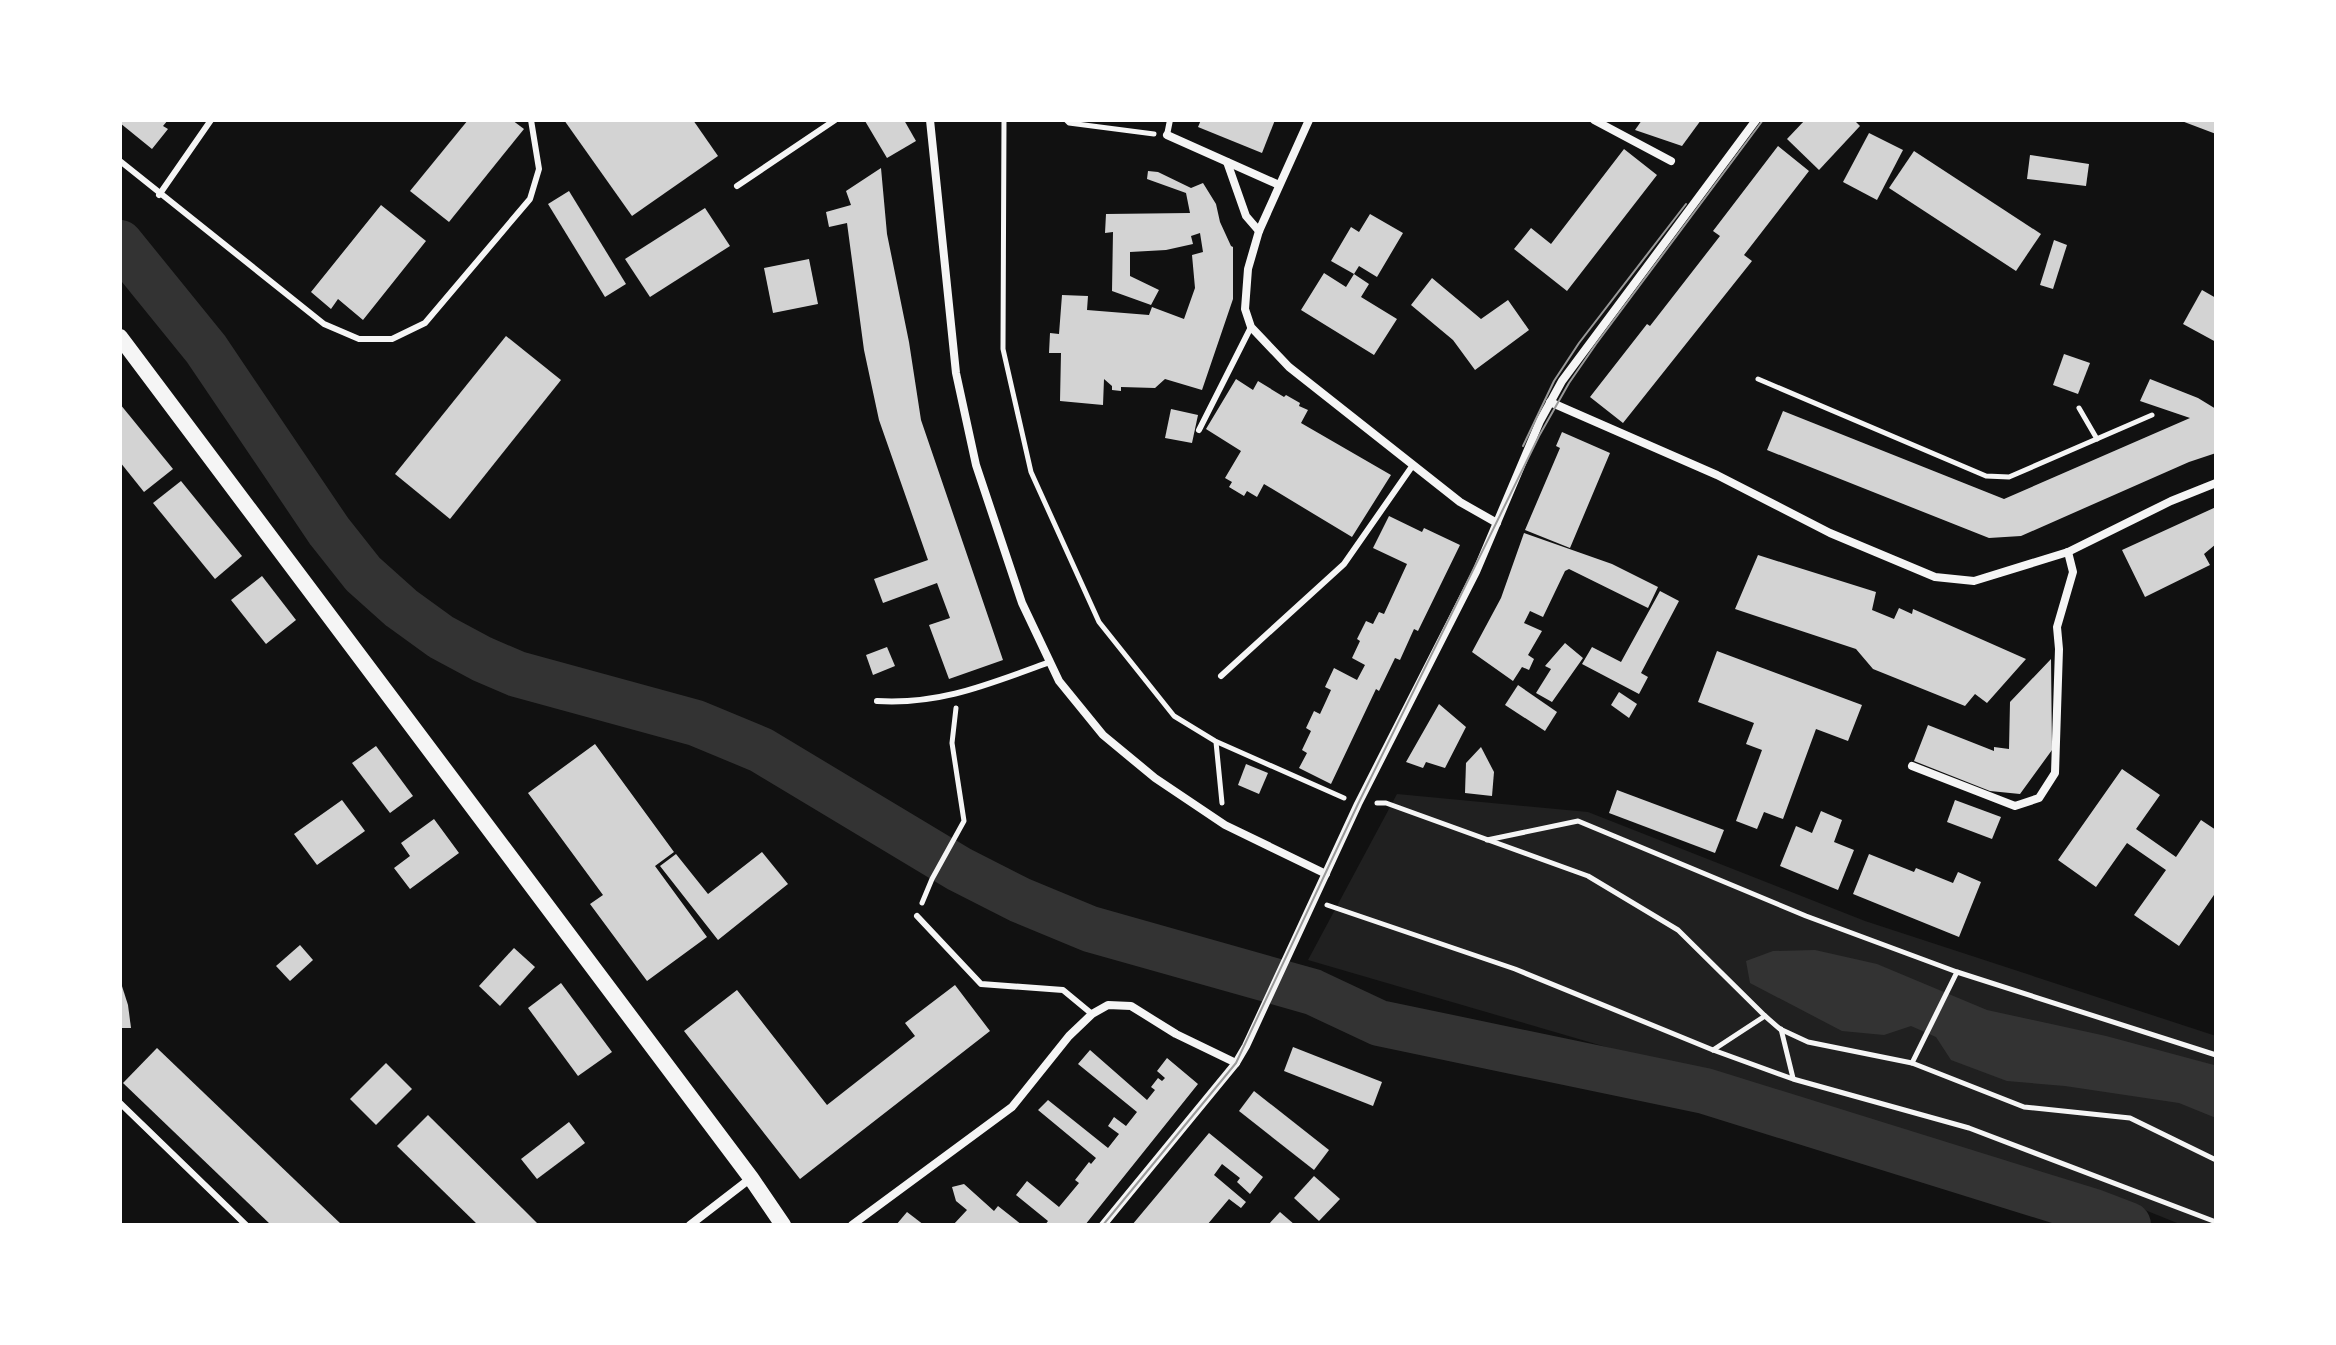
<svg xmlns="http://www.w3.org/2000/svg" width="2336" height="1345" font-family="Signika,sans-serif">
	<rect width="100%" height="100%" fill="#111"/>
	<path fill="#202020" d="M1397 794 1588 812 1865 921 2216 1036V1225H2182L2093 1189 1308 960Z"/>
	<path fill="#333" d="M1815 950 1877 964 1987 1010 2106 1036 2214 1065 2216 1067V1118L2179 1103 2065 1086 2007 1081 1951 1060 1936 1037 1911 1026 1884 1035 1842 1031 1750 983 1746 961 1773 951Z"/>
	<g fill="none" stroke-linecap="round" stroke-linejoin="round">
		<path stroke="#333" stroke-width="46" d="M120 243 206 349 329 531 363 574 401 608 441 637 482 659 517 674 696 723 761 750 959 869 1020 900 1090 929 1313 992 1379 1023 1705 1091 2094 1212 2128 1225"/>
	</g>
	<g fill="#d3d3d3">
		<path d="M123 120H168L163 126 168 129 152 149 120 123Z"/>
		<path d="M468 120H512L524 129 449 222 410 191Z"/>
		<path d="M564 120H693L718 156 632 216Z"/>
		<path d="M868 120H904L916 141 887 158 865 121Z"/>
		<path d="M1201 120H1275L1262 153 1198 127Z"/>
		<path d="M1642 120H1701L1682 146 1635 130Z"/>
		<path d="M1805 120H1854L1860 126 1819 170 1787 139Z"/>
		<path d="M2179 120H2216V134Z"/>
		<path d="M1869 133 1903 150 1877 200 1843 182Z"/>
		<path d="M1778 146 1809 171 1744 255 1752 261 1623 423 1590 397 1647 324 1650 326 1720 236 1713 231Z"/>
		<path d="M1624 149 1657 175 1567 291 1514 249 1531 228 1551 244Z"/>
		<path d="M1914 151 2041 234 2016 271 1889 188Z"/>
		<path d="M2030 155 2089 164 2086 186 2027 179Z"/>
		<path d="M881 168 887 234 909 342 921 420 1003 660 949 679 929 625 950 618 937 583 883 603 874 579 928 560 879 420 864 350 847 223 829 227 826 212 851 205 846 191Z"/>
		<path d="M1148 171 1158 172 1191 188 1203 183 1216 204 1220 222 1231 246 1233 247V299L1202 390 1165 379 1155 388 1121 387V391L1112 390V386L1104 379 1103 405 1060 401 1061 353H1049L1050 333 1059 334 1062 295 1088 296 1087 310 1149 315 1152 307 1184 319 1195 288 1192 255 1203 252 1200 233 1191 236 1193 244 1166 250 1130 252V276L1159 290 1151 305 1112 291 1113 232 1105 233 1106 214 1190 213 1186 193 1147 179Z"/>
		<path d="M569 191 626 284 605 297 548 204Z"/>
		<path d="M381 205 426 241 363 320 338 299 331 309 311 292Z"/>
		<path d="M705 208 730 246 650 297 625 259Z"/>
		<path d="M1370 214 1403 233 1377 277 1359 266 1354 274 1369 284 1361 297 1397 319 1374 355 1301 310 1324 273 1346 287 1354 274 1331 261 1351 227 1359 232Z"/>
		<path d="M2054 240 2067 245 2053 289 2040 285Z"/>
		<path d="M809 259 818 304 773 313 764 268Z"/>
		<path d="M1432 278 1481 319 1508 300 1529 330 1475 370 1453 340 1411 305Z"/>
		<path d="M2202 290 2216 298V342L2183 324Z"/>
		<path d="M506 336 561 380 450 519 395 474Z"/>
		<path d="M2064 354 2090 363 2078 394 2053 385Z"/>
		<path d="M1236 379 1253 390 1258 381 1284 397 1286 395 1300 403 1299 406 1308 410 1301 423 1391 475 1352 537 1264 484 1257 497 1247 491 1244 496 1229 487 1232 482 1225 478 1241 451 1206 429Z"/>
		<path d="M2150 379 2198 398 2216 409V453L2189 462 2021 536 1989 538 1767 450 1783 411 2004 499 2190 418 2140 401Z"/>
		<path d="M120 404 173 469 144 492 120 462Z"/>
		<path d="M1171 409 1198 415 1192 443 1165 438Z"/>
		<path d="M1562 432 1610 453 1570 548 1525 530 1560 448 1556 446Z"/>
		<path d="M181 481 242 556 215 579 153 503Z"/>
		<path d="M2216 507V544L2204 554 2210 565 2145 597 2122 550Z"/>
		<path d="M1389 516 1422 532 1424 528 1460 545 1418 631 1414 629 1400 660 1395 658 1379 691 1376 689 1331 784 1299 768 1307 753 1302 750 1311 731 1306 728 1314 711 1320 714 1326 701 1331 690 1325 687 1334 668 1357 680 1365 665 1352 658 1360 641 1357 639 1366 621 1373 624 1379 612 1384 614 1407 564 1373 548Z"/>
		<path d="M1524 533 1612 564 1658 587 1648 608 1569 569 1565 571 1543 617 1530 611 1524 623 1542 631 1528 655 1534 659 1529 670 1522 667 1513 681 1472 652 1501 598Z"/>
		<path d="M1758 555 1876 592 1872 610 1894 619 1899 608 1912 614 1913 609 2026 659 1987 703 1975 694 1965 706 1873 669 1856 649 1735 609Z"/>
		<path d="M262 576 296 620 266 644 231 600Z"/>
		<path d="M1660 591 1679 601 1641 673 1648 677 1639 694 1582 664 1592 647 1621 662Z"/>
		<path d="M1565 643 1583 658 1552 702 1536 693 1551 669 1545 666Z"/>
		<path d="M887 647 895 666 873 675 866 655Z"/>
		<path d="M1717 651 1862 705 1848 741 1816 729 1783 819 1764 812 1757 829 1736 821 1762 750 1746 744 1754 723 1698 702Z"/>
		<path d="M2051 659 2052 750 2020 794 1990 791 1914 761 1928 725 1994 751V747L2009 749 2010 702Z"/>
		<path d="M1518 685 1557 712 1545 731 1505 705Z"/>
		<path d="M1619 692 1637 704 1629 718 1611 705Z"/>
		<path d="M1439 704 1466 727 1445 768 1426 762 1423 768 1406 762Z"/>
		<path d="M595 744 674 852 655 866 707 937 647 981 590 904 603 895 528 793Z"/>
		<path d="M376 746 413 796 390 813 352 763Z"/>
		<path d="M1481 747 1494 772 1492 796 1465 793 1466 763Z"/>
		<path d="M1246 764 1268 773 1259 794 1238 785Z"/>
		<path d="M2122 769 2160 795 2136 829 2176 857 2201 820 2216 830V892L2179 946 2134 915 2166 870 2127 843 2096 887 2058 860Z"/>
		<path d="M1617 790 1724 830 1715 853 1609 813Z"/>
		<path d="M342 800 365 831 317 865 294 834Z"/>
		<path d="M1955 800 2001 817 1992 839 1947 822Z"/>
		<path d="M1821 811 1842 820 1834 842 1854 850 1838 890 1780 866 1796 826 1812 833Z"/>
		<path d="M434 819 459 853 410 889 394 868 410 856 401 843Z"/>
		<path d="M762 852 788 884 718 940 660 866 676 854 708 894Z"/>
		<path d="M1869 854 1914 872 1916 868 1953 883 1958 872 1981 882 1959 937 1853 894Z"/>
		<path d="M300 945 313 960 290 981 276 966Z"/>
		<path d="M514 948 535 967 500 1006 479 986Z"/>
		<path d="M120 980 128 1005 131 1028H120Z"/>
		<path d="M561 983 612 1052 578 1076 528 1008Z"/>
		<path d="M955 985 990 1031 800 1179 684 1031 737 990 827 1105 915 1036 905 1023Z"/>
		<path d="M1293 1047 1382 1082 1373 1106 1284 1071Z"/>
		<path d="M157 1048 342 1225H271L123 1083Z"/>
		<path d="M1090 1050 1147 1100 1155 1090 1151 1087 1158 1078 1162 1081 1165 1078 1157 1071 1167 1058 1198 1084 1085 1225H1045L1048 1221 1016 1195 1027 1181 1059 1207 1079 1183 1075 1180 1089 1162 1091 1164 1096 1158 1038 1110 1048 1100 1108 1148 1119 1134 1108 1126 1114 1117 1126 1126 1137 1112 1078 1064Z"/>
		<path d="M386 1063 412 1089 376 1125 350 1099Z"/>
		<path d="M1254 1091 1329 1150 1314 1170 1239 1111Z"/>
		<path d="M428 1115 524 1210 539 1225H478L397 1146Z"/>
		<path d="M569 1122 585 1143 537 1179 521 1159Z"/>
		<path d="M1209 1133 1263 1177 1250 1194 1237 1182 1240 1178 1222 1164 1214 1175 1246 1202 1241 1208 1229 1199 1207 1225H1132Z"/>
		<path d="M1314 1176 1340 1199 1319 1221 1294 1198Z"/>
		<path d="M964 1184 994 1211 998 1206 1022 1225H953L967 1210 956 1201 952 1187Z"/>
		<path d="M907 1212 924 1225H896Z"/>
		<path d="M1280 1212 1295 1225H1268Z"/>
	</g>
	<g fill="none" stroke-linecap="round" stroke-linejoin="round">
		<g stroke="#f5f5f5" stroke-width="5">
			<path d="M1004 120 1003 349 1031 472 1099 622 1174 716 1215 741 1344 798"/>
			<path d="M1066 120 1069 123 1154 134"/>
			<path d="M1758 379 1986 476 2009 477 2152 415"/>
			<path d="M2079 408 2097 439"/>
			<path d="M1216 742 1222 803"/>
			<path d="M1377 803H1386L1588 876 1678 930 1765 1016 1780 1029 1808 1042 1912 1063 2024 1107 2130 1118 2216 1160"/>
			<path d="M1487 840 1578 821 1806 916 1957 972 2216 1055"/>
			<path d="M922 903 932 879 964 821 952 743 956 708"/>
			<path d="M1327 905 1515 969 1713 1050 1793 1079 1969 1128 2216 1222"/>
			<path d="M1781 1029 1793 1078"/>
			<path d="M1713 1050 1765 1016"/>
			<path d="M1912 1063 1957 972"/>
		</g>
		<g stroke="#f5f5f5" stroke-width="6">
			<path d="M1167 135 1170 120"/>
			<path d="M120 161 324 324 359 339H392L425 323 530 199 539 169 531 120"/>
			<path d="M737 186 835 120"/>
			<path d="M159 195 211 120"/>
			<path d="M1199 430 1251 327"/>
			<path d="M1221 676 1344 564 1413 465"/>
			<path d="M877 701C942 705 991 683 1050 662"/>
			<path d="M917 916 981 984 1063 990 1092 1014"/>
			<path d="M120 1103 246 1225"/>
		</g>
		<g stroke="#f5f5f5" stroke-width="8">
			<path d="M930 120 956 373 976 465 1022 603 1059 681 1103 735 1155 778 1225 825 1326 874"/>
			<path d="M1309 120 1259 231 1248 269 1245 309 1251 327 1289 367 1460 502 1497 523"/>
			<path d="M1594 120 1671 161"/>
			<path d="M1167 135 1279 185"/>
			<path d="M1227 162 1246 216 1259 231"/>
			<path d="M1550 402 1717 475 1830 533 1935 577 1974 581 2068 552 2171 501 2216 483"/>
			<path d="M1912 766 2015 806 2039 798 2055 773 2059 649 2057 627 2073 572 2068 552"/>
			<path d="M690 1225 751 1178"/>
			<path d="M852 1225 1012 1107 1069 1036 1092 1014 1108 1005 1131 1006 1176 1034 1236 1063"/>
			<path d="M1103 1225 1236 1063 1246 1046 1358 804 1476 572 1540 421 1562 381 1756 120"/>
		</g>
		<path stroke="#f5f5f5" stroke-width="16" d="M120 337 751 1178 783 1225"/>
		<g stroke="#9a9a9a" stroke-width="2">
			<path d="M1523 446 1554 381 1579 343 1686 204"/>
			<path d="M1103 1225 1236 1063 1358 804 1539 436 1569 383 1596 344 1763 120"/>
		</g>
	</g>
	<rect width="2336" height="1345" fill="none" stroke="#ffffff" stroke-width="244"/>
</svg>
